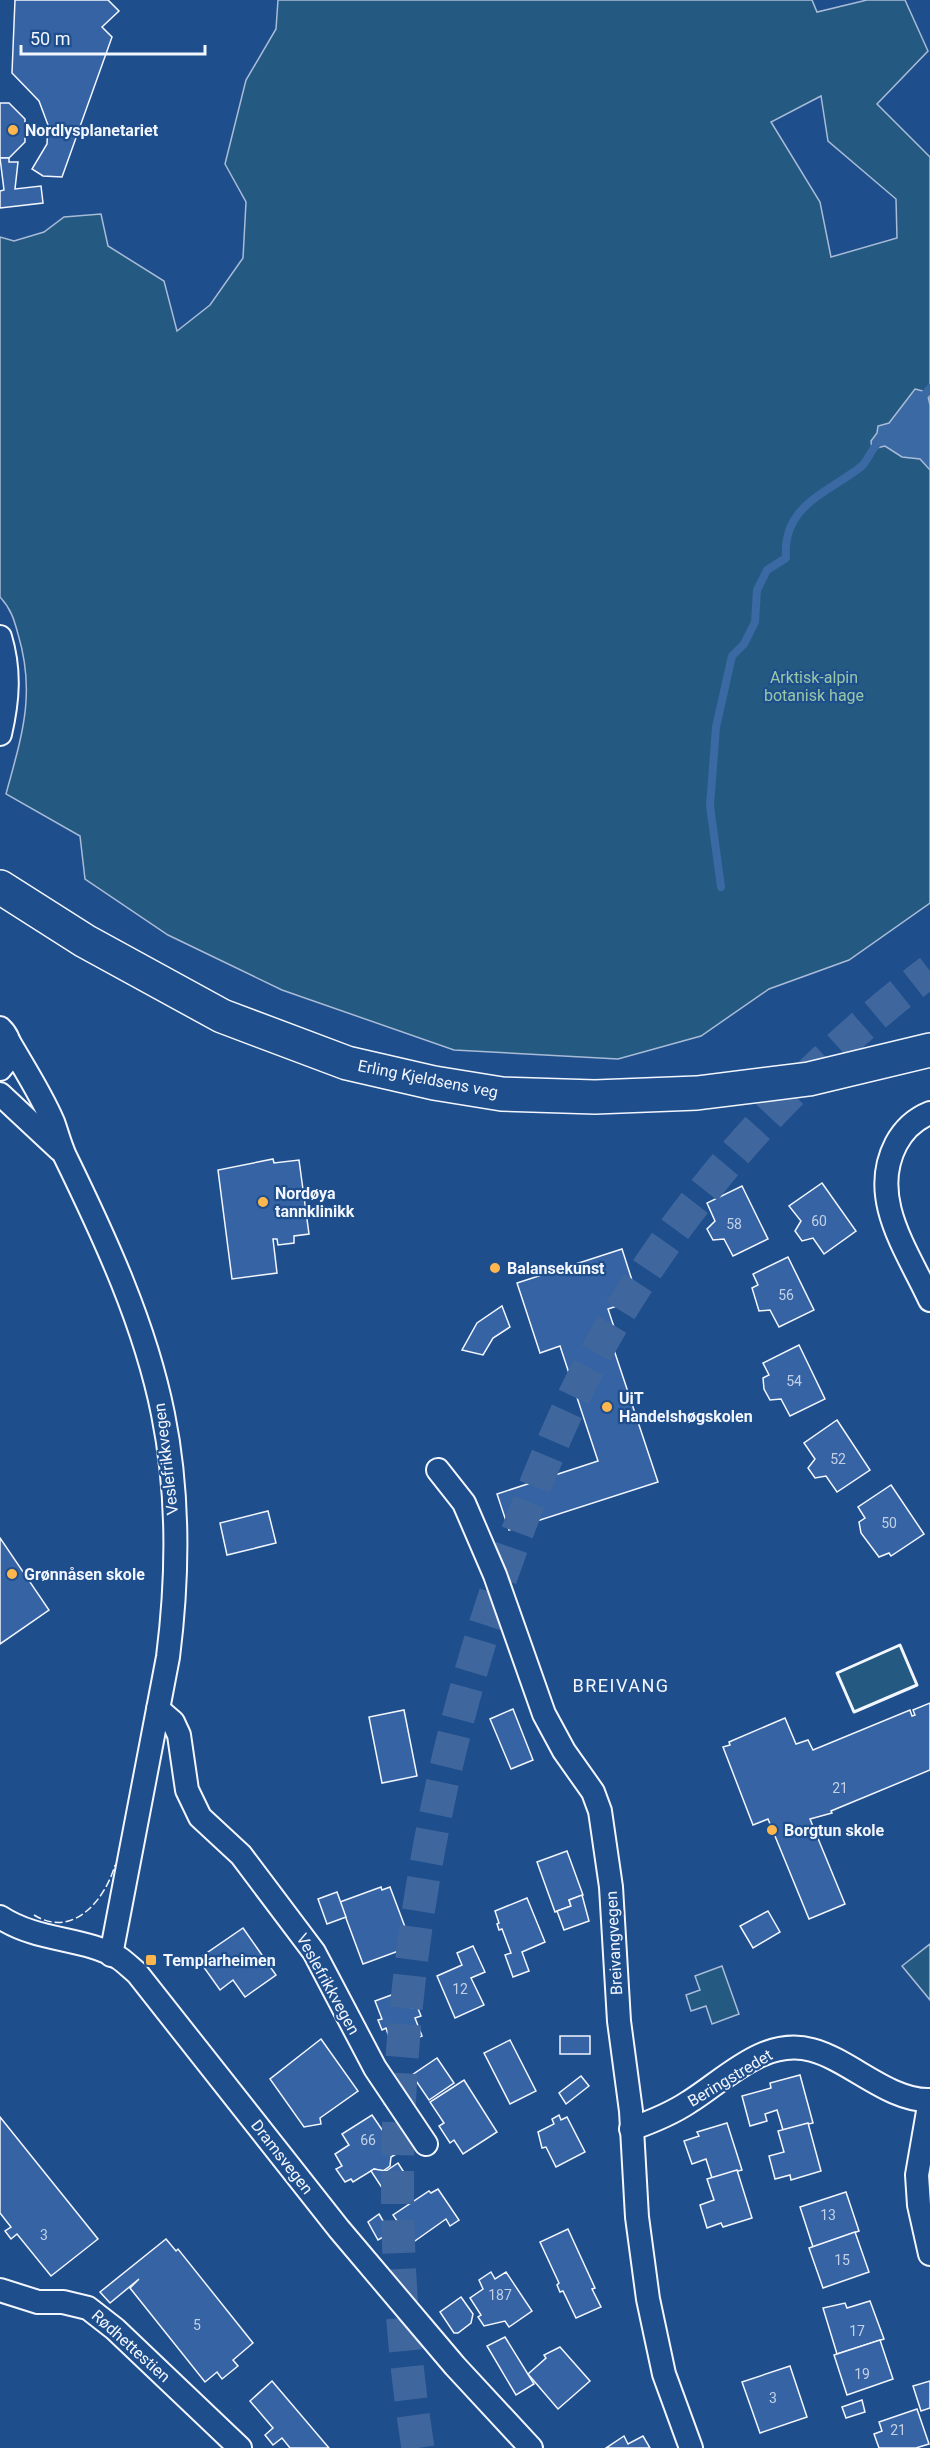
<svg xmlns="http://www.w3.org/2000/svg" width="930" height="2448" font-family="Roboto,sans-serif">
	<rect width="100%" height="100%" fill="#1f4e8c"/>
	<g fill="#245a82" stroke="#a8bbd7" stroke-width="1.5" fill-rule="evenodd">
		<path d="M278 0H812L817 12 867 0H905L928 51 877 104 930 157V903L849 960 769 989 701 1036 618 1059 454 1050 282 990 168 935 85 879 80 836 6 794C22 735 36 694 18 634 14 619 11 609 0 597V237L14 241 44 232 64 217 101 214 108 246 164 281 177 331 210 305 243 258 246 202 225 164 246 80 276 29ZM821 96 828 141 896 199 897 238 831 257 820 202 771 122Z"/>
		<path d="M900 1645 917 1685 854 1712 837 1673Z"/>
		<path d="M930 1944V2000L902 1966Z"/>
		<path d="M722 1966 739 2014 712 2024 706 2006 691 2011 686 1995 700 1990 695 1976Z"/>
	</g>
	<path fill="#3b69a3" stroke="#a8bbd7" stroke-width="1.5" d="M915 389 927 392 930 405V470L920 459 902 457 885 446 872 449 871 441 877 433 878 426 889 423Z"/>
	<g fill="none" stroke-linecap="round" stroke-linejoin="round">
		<g stroke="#3b69a3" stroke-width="8">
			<path d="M920 400 930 388"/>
			<path d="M721 887 710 806 716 727 732 656 744 644 755 622 757 590 767 570 786 558C782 505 828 493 862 466 868 460 871 450 878 443"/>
		</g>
	</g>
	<g fill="#3563a3" stroke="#f2f6ff" stroke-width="1.5">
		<path d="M15 0H108L119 11 102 27 112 37 62 177 43 176 32 169 47 144 48 125 39 101 12 73Z"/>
		<path d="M0 103H9L25 119V142L9 158H0Z"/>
		<path d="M0 158H9V162H18L15 189 41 186 43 203 0 208V191L4 190Z"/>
		<path d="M273 1159 274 1163 299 1160 309 1234 294 1236V1243L278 1245 277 1239H273L277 1273 232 1279 218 1170Z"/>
		<path d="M822 1183 856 1231 824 1254 813 1238 802 1241 795 1231 801 1221 789 1206Z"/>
		<path d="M742 1186 768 1239 733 1256 724 1239 713 1240 707 1229 715 1221 707 1203Z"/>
		<path d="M622 1249 638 1299 608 1309 615 1330 608 1332 658 1482 509 1530 497 1494 598 1461 560 1346 540 1353 517 1283Z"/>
		<path d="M788 1257 814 1310 779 1327 770 1310 759 1311 752 1288 758 1285 753 1274Z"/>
		<path d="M502 1306 510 1327 493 1338 483 1355 462 1350 477 1323Z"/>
		<path d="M799 1345 825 1399 790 1416 781 1399 770 1400 764 1389 763 1378 769 1375 763 1363Z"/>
		<path d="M837 1420 870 1470 837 1492 826 1476 815 1478 808 1468 815 1459 804 1443Z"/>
		<path d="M891 1485 924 1534 891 1556 889 1553 879 1557 861 1533 859 1522 865 1518 858 1507Z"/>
		<path d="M268 1511 276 1543 227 1555 220 1523Z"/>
		<path d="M0 1538 49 1610 0 1644Z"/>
		<path d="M930 1703V1770L831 1811 832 1813 810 1819 845 1904 809 1919 768 1819 753 1825 723 1747 730 1745 729 1742 785 1718 796 1744 808 1740 813 1750 910 1710 912 1716 915 1715 913 1710Z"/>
		<path d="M513 1709 533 1760 511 1769 490 1719Z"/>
		<path d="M404 1710 417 1776 382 1783 369 1717Z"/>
		<path d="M567 1851 583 1895 569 1900 571 1906 555 1912 537 1862Z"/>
		<path d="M381 1887 382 1890 390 1887 411 1943 403 1945 404 1949 363 1964 340 1902Z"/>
		<path d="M337 1892 346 1917 327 1924 318 1899Z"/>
		<path d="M582 1895 589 1921 564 1930 557 1911 571 1906 569 1900Z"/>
		<path d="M527 1898 545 1942 522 1952 529 1971 513 1977 505 1955 511 1953 502 1929 499 1930 497 1924 499 1923 495 1911Z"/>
		<path d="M768 1911 780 1932 753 1948 740 1926Z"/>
		<path d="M243 1928 276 1975 245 1997 233 1980 220 1990 198 1959Z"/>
		<path d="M473 1946 485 1972 471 1978 484 2005 455 2018 437 1976 462 1965 457 1953Z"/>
		<path d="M405 1990 412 2008 417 2006 421 2016 415 2018 422 2036 392 2047 386 2028 382 2030 378 2020 382 2019 375 2001Z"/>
		<rect x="560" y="2036" width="30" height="18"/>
		<path d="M321 2039 358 2091 320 2118 321 2124 304 2127 270 2079Z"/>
		<path d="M510 2040 536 2091 510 2104 484 2053Z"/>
		<path d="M437 2058 454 2083 429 2100 412 2075Z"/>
		<path d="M800 2075 813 2123 783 2130 777 2110 765 2114 767 2121 750 2126 742 2096 771 2088 770 2083Z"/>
		<path d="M581 2076 589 2086 566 2104 559 2093Z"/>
		<path d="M464 2080 497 2132 463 2154 454 2140 450 2143 439 2126 444 2123 430 2102Z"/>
		<path d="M372 2115 398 2153 391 2157 390 2166 383 2171 374 2169 353 2182 351 2179 345 2182 336 2169 342 2166 335 2154 349 2145 342 2134Z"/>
		<path d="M559 2115 561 2120 567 2117 585 2152 556 2167 546 2147 542 2148 538 2132 554 2124 552 2119Z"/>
		<path d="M0 2117 98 2239 51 2276 17 2234 11 2239 5 2231 11 2227 0 2213Z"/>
		<path d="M727 2123 742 2170 712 2178 706 2159 692 2164 684 2141 699 2136 697 2132Z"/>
		<path d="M808 2123 821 2171 791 2180 790 2175 775 2179 769 2156 784 2152 778 2131Z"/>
		<path d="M398 2163 412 2185 390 2200 371 2171 374 2169 386 2171Z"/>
		<path d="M737 2170 752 2218 723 2227 721 2223 707 2228 700 2205 714 2200 707 2179Z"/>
		<path d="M438 2189 459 2220 450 2226 446 2219 412 2243 393 2215 429 2191 431 2193Z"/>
		<path d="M846 2192 859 2231 813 2247 800 2207Z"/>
		<path d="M379 2214 390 2233 378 2240 368 2222Z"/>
		<path d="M568 2229 595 2288 592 2289 601 2307 576 2318 563 2291 560 2292 557 2285 559 2283 540 2242Z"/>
		<path d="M855 2232 869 2272 823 2288 809 2248Z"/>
		<path d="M166 2239 176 2251 178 2249 253 2343 233 2360 238 2366 222 2379 217 2372 205 2382 130 2288 139 2279 110 2303 100 2292Z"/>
		<path d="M491 2272 495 2279 506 2272 532 2311 509 2327 505 2321 484 2326 478 2317 481 2315 470 2298 483 2289 479 2280Z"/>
		<path d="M461 2297 473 2314 471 2323 458 2333H454L440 2312Z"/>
		<path d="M870 2301 884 2339 837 2354 823 2308 845 2303 847 2308Z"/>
		<path d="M505 2337 534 2384 516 2395 487 2346Z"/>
		<path d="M880 2340 893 2379 847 2395 834 2355Z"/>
		<path d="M560 2347 590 2381 558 2409 528 2374 546 2358 544 2355Z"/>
		<path d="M790 2366 807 2417 760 2433 742 2382Z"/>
		<path d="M272 2381 329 2448H290L282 2438 273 2445 265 2435 273 2428 250 2401Z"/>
		<path d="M930 2381V2408L921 2411 913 2386Z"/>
		<path d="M862 2400 865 2412 846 2418 842 2407Z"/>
		<path d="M917 2409 929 2444 916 2448H879L874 2434 882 2431 879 2422Z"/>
		<path d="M624 2436 628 2444 643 2436 650 2448H606Z"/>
	</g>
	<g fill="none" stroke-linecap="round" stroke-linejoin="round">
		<path stroke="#3f679d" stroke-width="33" stroke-dasharray="33 16" stroke-linecap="butt" d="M418 2448C370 2146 408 1827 514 1541 542 1466 572 1392 613 1323 695 1185 802 1068 930 971"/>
		<g stroke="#f2f6ff" stroke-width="26">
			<g id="minor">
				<path d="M0 637C10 670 8 700 0 734"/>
				<path d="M0 1028C13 1040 12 1057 0 1069"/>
				<path d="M9 1042C24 1068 41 1094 53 1122 57 1133 60 1145 65 1156 105 1238 145 1324 163 1414 179 1493 178 1578 168 1657L111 1955"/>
				<path d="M0 1094 60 1150"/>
				<path d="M930 1113C915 1119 904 1129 896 1144 868 1198 907 1250 930 1300"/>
				<path d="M438 1470 464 1503 495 1575 544 1714 564 1751 593 1792 600 1811 611 1887 619 2021 631 2111 637 2217 648 2299 664 2374 691 2448"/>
				<path d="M158 1709 173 1722 179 1735 187 1790 200 1817 241 1855 314 1952 375 2068 426 2144"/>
				<path d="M0 1917C38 1942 84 1937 119 1958 125 1962 131 1968 137 1973L339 2229 455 2366 531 2448"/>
				<path d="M631 2129C651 2122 671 2114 689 2102 726 2079 764 2037 812 2050 850 2060 890 2102 930 2100L917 2175 919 2205 930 2254"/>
				<path d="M0 2290 38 2302H63L88 2308 115 2329 240 2448"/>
			</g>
		</g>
		<g stroke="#f2f6ff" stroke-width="36">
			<path id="trunk" d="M0 887 85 941 222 1016 347 1063 434 1083 502 1094 595 1097 697 1093 809 1079 930 1050"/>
		</g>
		<use href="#minor" stroke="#1f4e8c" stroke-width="22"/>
		<use href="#trunk" stroke="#1f4e8c" stroke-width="33"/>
		<path stroke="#f2f6ff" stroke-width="1.5" stroke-dasharray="8 3" stroke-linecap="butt" d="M34 1915C73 1939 105 1900 115 1865"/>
		<path stroke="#f2f6ff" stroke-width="3" d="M900 1645 917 1685 854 1712 837 1673Z"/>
	</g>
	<g fill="#ffb74d" stroke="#1f4e8c" stroke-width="2">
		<circle cx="13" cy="130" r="6"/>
		<circle cx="263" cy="1202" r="6"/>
		<circle cx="495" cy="1268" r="6"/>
		<circle cx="607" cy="1407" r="6"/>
		<circle cx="12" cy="1574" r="6"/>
		<circle cx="772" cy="1830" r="6"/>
		<rect x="145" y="1954" width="12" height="12" rx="3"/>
	</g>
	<g text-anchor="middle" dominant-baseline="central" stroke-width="4.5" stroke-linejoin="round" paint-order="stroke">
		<g font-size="14" fill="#c3d1e8">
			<text x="819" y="1221">60</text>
			<text x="734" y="1224">58</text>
			<text x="786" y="1295">56</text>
			<text x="794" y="1381">54</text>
			<text x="838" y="1459">52</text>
			<text x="889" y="1523">50</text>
			<text x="840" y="1788">21</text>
			<text x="460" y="1989">12</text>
			<text x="368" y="2140">66</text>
			<text x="828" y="2215">13</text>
			<text x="44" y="2235">3</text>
			<text x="842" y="2260">15</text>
			<text x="500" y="2295">187</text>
			<text x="197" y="2325">5</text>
			<text x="857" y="2331">17</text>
			<text x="862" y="2374">19</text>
			<text x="773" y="2398">3</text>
			<text x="898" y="2430">21</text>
		</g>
		<g font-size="16" font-weight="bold" fill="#f2f6ff" stroke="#1f4e8c" text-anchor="start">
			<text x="25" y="130">Nordlysplanetariet</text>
			<text x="275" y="1193">Nordøya<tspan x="275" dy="18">tannklinikk</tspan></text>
			<text x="507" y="1268">Balansekunst</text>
			<text x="619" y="1398">UiT<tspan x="619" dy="18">Handelshøgskolen</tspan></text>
			<text x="24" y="1574">Grønnåsen skole</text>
			<text x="784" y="1830">Borgtun skole</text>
			<text x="163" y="1960">Templarheimen</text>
		</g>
		<g font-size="16" fill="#97c8a6" stroke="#1f4e8c">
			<text x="814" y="677">Arktisk-alpin<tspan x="814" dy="18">botanisk hage</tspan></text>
		</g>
		<g font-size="16" fill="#f2f6ff" stroke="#1f4e8c">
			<text transform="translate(428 1079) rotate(11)">Erling Kjeldsens veg</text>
			<text transform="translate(166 1459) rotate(-97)">Veslefrikkvegen</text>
			<text transform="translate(614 1943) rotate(-93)">Breivangvegen</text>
			<text transform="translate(328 1984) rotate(61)">Veslefrikkvegen</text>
			<text transform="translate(730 2078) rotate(-31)">Beringstredet</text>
			<text transform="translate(282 2157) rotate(52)">Dramsvegen</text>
			<text transform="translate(131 2346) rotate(42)">Rødhettestien</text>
		</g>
		<g font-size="18" letter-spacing="1.5" fill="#f2f6ff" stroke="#1f4e8c">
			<text x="621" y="1685">BREIVANG</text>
		</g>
	</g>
	<path d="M21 45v9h184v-9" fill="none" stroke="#f2f6ff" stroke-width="3"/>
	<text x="30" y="45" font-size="18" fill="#f2f6ff" stroke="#1f4e8c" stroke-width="4.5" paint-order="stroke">50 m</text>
</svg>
